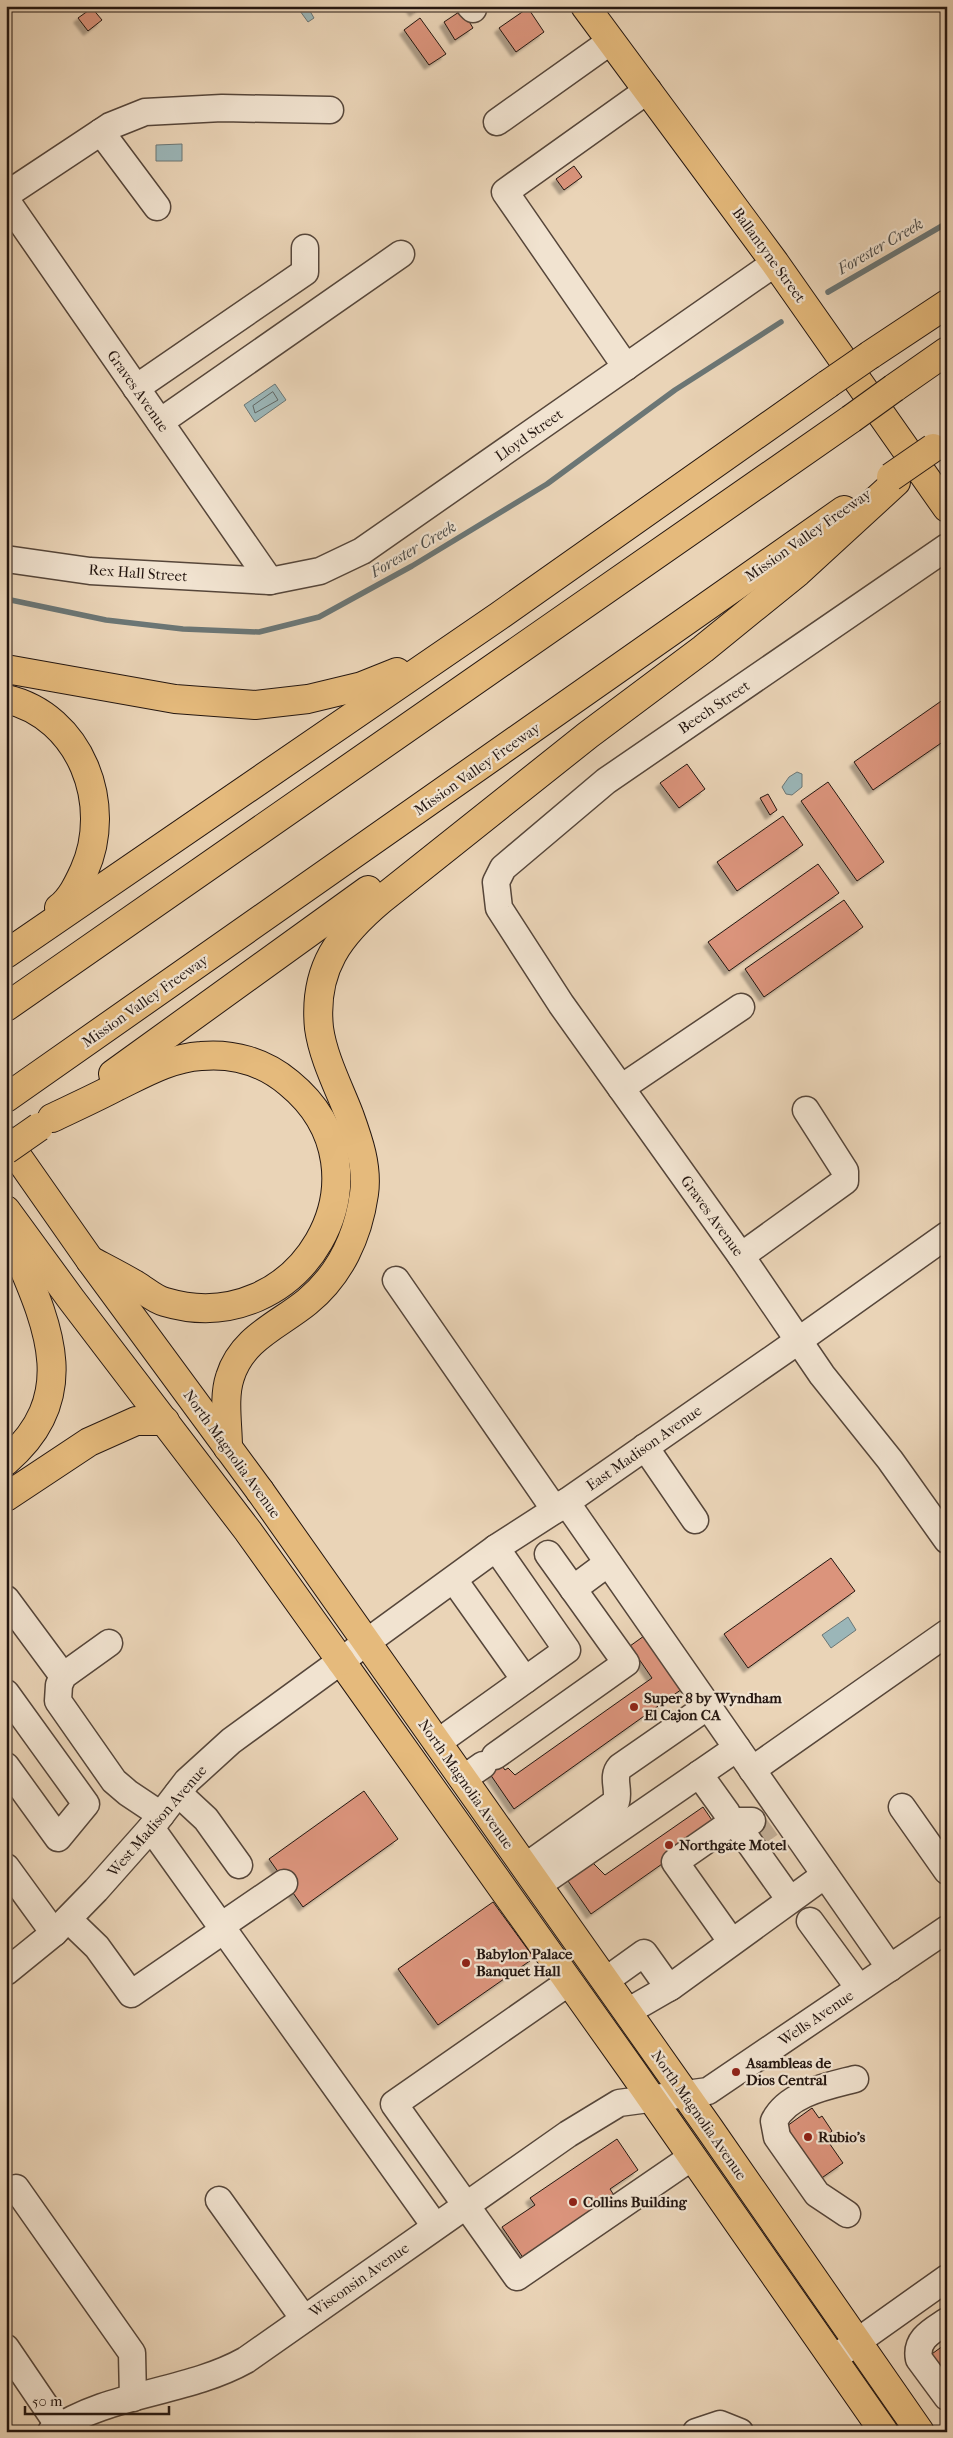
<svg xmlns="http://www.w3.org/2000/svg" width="953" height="2438" font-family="'IM FELL French Canon',serif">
	<defs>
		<filter id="shadow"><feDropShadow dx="-4.5" dy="4.5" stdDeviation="1" flood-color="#0004"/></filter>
	</defs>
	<rect width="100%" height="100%" fill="#ead4b7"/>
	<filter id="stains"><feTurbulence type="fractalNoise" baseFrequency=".004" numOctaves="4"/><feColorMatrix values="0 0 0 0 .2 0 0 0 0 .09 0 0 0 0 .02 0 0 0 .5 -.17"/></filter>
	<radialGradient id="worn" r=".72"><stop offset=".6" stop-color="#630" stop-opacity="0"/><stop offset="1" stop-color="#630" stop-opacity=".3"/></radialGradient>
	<g fill="#9bb6b8" stroke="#6b7675">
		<path d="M293 6H307L314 18 308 22 300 11 294 10Z"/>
		<path d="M182 144V161H156V145Z"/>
		<path d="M275 384 286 400 255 422 244 405Z"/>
		<path d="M797 772 802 774V787L792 795 786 794 782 787 789 777Z"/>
		<path d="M848 1617 856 1630 831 1648 822 1635Z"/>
	</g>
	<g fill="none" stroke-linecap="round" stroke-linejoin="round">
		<path stroke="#606664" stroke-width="1" d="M273 392 278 400 255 413 253 406Z"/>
		<g stroke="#6b7675" stroke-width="5.5">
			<path d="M828 292 947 223"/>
			<path d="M6 599 106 620 183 629 259 632 319 617 412 566 547 484 675 390 781 322"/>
		</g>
	</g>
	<g fill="#db947b" stroke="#241610" filter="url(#shadow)">
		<path d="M410 6H422L414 12Z"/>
		<path d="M92 8 102 20 88 31 78 18Z"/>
		<path d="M528 8 544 32 516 52 499 28Z"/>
		<path d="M462 10 473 28 455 40 444 22Z"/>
		<path d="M420 18 446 54 429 65 404 30Z"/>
		<path d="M574 166 582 177 564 190 556 179Z"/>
		<path d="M947 697V739L873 790 854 762Z"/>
		<path d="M687 764 705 789 679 808 660 783Z"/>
		<path d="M828 782 884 862 857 881 801 801Z"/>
		<path d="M768 794 777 810 770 815 760 798Z"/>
		<path d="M783 816 803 845 737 891 717 862Z"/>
		<path d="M818 864 839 893 729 971 708 942Z"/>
		<path d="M844 900 863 927 764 997 745 969Z"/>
		<path d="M831 1558 855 1591 748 1668 724 1634Z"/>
		<path d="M651 1631 689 1684 514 1809 479 1758 490 1749 505 1770 508 1768 515 1775 652 1678 630 1646Z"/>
		<path d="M364 1791 398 1839 303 1907 269 1859Z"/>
		<path d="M703 1807 716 1826 591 1914 568 1881 593 1863 605 1875Z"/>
		<path d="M493 1902 534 1958 438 2025 398 1969Z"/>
		<path d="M812 2108 819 2118 822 2116 832 2131 825 2137 843 2163 816 2182 780 2131Z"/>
		<path d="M617 2139 638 2170 610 2189 617 2200 526 2262 502 2227 535 2205 530 2198Z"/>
		<path d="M947 2343V2381L929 2356Z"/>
	</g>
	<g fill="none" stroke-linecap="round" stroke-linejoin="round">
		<path stroke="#c2ae96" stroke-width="26" stroke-dasharray="26 13" stroke-linecap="butt" d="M752 1821 773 1851"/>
		<g stroke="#56463a" stroke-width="29">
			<g id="minor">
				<path d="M470 6 473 9"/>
				<path d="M497 122 611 41"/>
				<path d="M101 132 157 207"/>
				<path d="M6 195 110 126 145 112 222 108 330 110"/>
				<path d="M6 200 270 581"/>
				<path d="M626 367 505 192 648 90"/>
				<path d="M136 388 305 272V248"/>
				<path d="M160 422 401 254"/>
				<path d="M947 547 606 781 503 868 496 882 499 908 561 1004 741 1256 822 1375 890 1460 947 1540"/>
				<path d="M6 559 90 571 270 581 320 571 362 551 775 263"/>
				<path d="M621 1088 741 1007"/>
				<path d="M741 1256 845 1181V1171L806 1110"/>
				<path d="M396 1280 555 1510"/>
				<path d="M645 1447 695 1520"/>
				<path d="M566 1502 890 1968"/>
				<path d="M454 1580 525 1680"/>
				<path d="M573 1589 608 1563"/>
				<path d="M6 1599 63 1676"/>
				<path d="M109 1643 63 1676 59 1685 58 1701 114 1781 128 1793 161 1815"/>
				<path d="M6 1693 86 1804 58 1838 6 1766"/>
				<path d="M437 1743 567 1650 496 1548"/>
				<path d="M495 1756 626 1663 548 1554"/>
				<path d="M752 1770 947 1633"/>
				<path d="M699 1774 727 1813"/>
				<path d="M463 1779 483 1765"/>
				<path d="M178 1793 206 1819 239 1865"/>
				<path d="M902 1807 947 1871"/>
				<path d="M734 1821 790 1900"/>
				<path d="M151 1828 435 2226"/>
				<path d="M6 1867 54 1933"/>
				<path d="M525 1867 616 1802C620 1789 611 1777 620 1767L708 1706"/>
				<path d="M538 1885 737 1748"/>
				<path d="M68 1919 97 1947 131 1994 224 1930"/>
				<path d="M810 1921 859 1988"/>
				<path d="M221 1926 284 1883"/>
				<path d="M731 1941 675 1862 734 1821H752"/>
				<path d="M6 1972 54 1933 96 1890 151 1828 187 1781 231 1741 496 1548 555 1510 798 1341 947 1235"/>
				<path d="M605 1981 644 1953 669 1988"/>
				<path d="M569 1982 394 2104 517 2277 692 2157"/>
				<path d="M627 2012 672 1986 825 1875"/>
				<path d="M16 2188 132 2353 133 2398"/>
				<path d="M219 2200 304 2319"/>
				<path d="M847 2214 817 2194 777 2137 774 2121C788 2093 828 2086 855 2079"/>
				<path d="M947 2321C932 2331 915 2339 919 2359L947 2397"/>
				<path d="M6 2348 59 2426"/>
				<path d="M833 2359 947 2278"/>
				<path d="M51 2432C109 2392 185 2394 246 2360L568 2134 619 2103 708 2091 947 1929"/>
				<path d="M696 2432 720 2424 740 2432"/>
			</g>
		</g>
		<g stroke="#241610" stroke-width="30">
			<g id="major">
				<path d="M585 6 775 263 947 508"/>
				<path d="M260 1491 709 2128 920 2432"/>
				<path d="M341 1661 631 2069 884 2432"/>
			</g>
		</g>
		<g stroke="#241610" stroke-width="30">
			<g id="highway">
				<path d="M870 355 947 304"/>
				<path d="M894 388 947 351"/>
				<path d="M6 669 175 699 255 705 308 699 362 686 397 672"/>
				<path d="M6 699C81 716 114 805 84 871 78 884 71 899 59 908"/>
				<path d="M6 954 499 616 828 384"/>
				<path d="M6 1007 851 419"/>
				<path d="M113 1074 368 890"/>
				<path d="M6 1098 844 510"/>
				<path d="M52 1118C73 1108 95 1098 116 1087 143 1074 170 1058 201 1056 233 1053 264 1062 289 1083 399 1173 300 1342 165 1302 154 1299 146 1291 136 1285 121 1276 105 1268 90 1260"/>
				<path d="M6 1140 90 1260 260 1491"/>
				<path d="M6 1210 71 1299 248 1531 341 1661"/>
				<path d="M228 1448C228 1425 223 1398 230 1377 242 1338 279 1325 307 1302 340 1275 358 1236 364 1194 368 1166 358 1139 349 1114 338 1086 323 1057 319 1028 313 968 340 934 382 899L588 735 703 649 798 572 896 482"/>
				<path d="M6 1461C88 1391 41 1312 8 1231"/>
				<path d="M6 1497 89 1442 136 1421H165"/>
			</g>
		</g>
		<use href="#minor" stroke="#f1e3d0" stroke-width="26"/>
		<use href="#major" stroke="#e5ba7c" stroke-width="28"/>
		<use href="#highway" stroke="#e5ba7c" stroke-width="28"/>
		<g stroke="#241610" stroke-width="30" stroke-linecap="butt">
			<g id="highway-bridge">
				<path d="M828 384 870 355"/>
				<path d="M851 419 894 388"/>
				<path d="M891 477 933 448"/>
				<path d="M6 1150 39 1127"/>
			</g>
		</g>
		<use href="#highway-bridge" stroke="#e5ba7c" stroke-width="28"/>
	</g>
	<g fill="#8f2418" stroke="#f1e3d0" stroke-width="2">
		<circle cx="634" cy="1707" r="5"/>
		<circle cx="669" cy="1845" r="5"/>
		<circle cx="466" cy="1963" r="5"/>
		<circle cx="736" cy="2072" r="5"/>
		<circle cx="808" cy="2137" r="5"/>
		<circle cx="573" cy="2202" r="5"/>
	</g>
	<g text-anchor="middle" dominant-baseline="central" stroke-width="4.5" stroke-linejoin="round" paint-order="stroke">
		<g font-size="15" fill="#241610" stroke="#f1e3d0">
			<text transform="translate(769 255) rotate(54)">Ballantyne Street</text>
			<text transform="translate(138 391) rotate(55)">Graves Avenue</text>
			<text transform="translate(529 435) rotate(-35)">Lloyd Street</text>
			<text transform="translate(808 535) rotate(-35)">Mission Valley Freeway</text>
			<text transform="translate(138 573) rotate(4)">Rex Hall Street</text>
			<text transform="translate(714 707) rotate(-34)">Beech Street</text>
			<text transform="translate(477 769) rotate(-35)">Mission Valley Freeway</text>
			<text transform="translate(145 1001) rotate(-35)">Mission Valley Freeway</text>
			<text transform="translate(712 1216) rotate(54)">Graves Avenue</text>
			<text transform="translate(644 1448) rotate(-35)">East Madison Avenue</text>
			<text transform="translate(232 1454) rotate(54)">North Magnolia Avenue</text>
			<text transform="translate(466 1784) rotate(55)">North Magnolia Avenue</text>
			<text transform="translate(157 1821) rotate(-49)">West Madison Avenue</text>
			<text transform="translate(816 2018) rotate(-34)">Wells Avenue</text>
			<text transform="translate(699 2115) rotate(55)">North Magnolia Avenue</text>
			<text transform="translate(359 2280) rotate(-35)">Wisconsin Avenue</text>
		</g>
		<g font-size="15" font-weight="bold" fill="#241610" stroke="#f1e3d0" text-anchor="start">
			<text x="644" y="1698">Super 8 by Wyndham<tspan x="644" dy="17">El Cajon CA</tspan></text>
			<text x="679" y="1845">Northgate Motel</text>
			<text x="476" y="1954">Babylon Palace<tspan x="476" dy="17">Banquet Hall</tspan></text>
			<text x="746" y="2063">Asambleas de<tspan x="746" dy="17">Dios Central</tspan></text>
			<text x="818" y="2137">Rubio's</text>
			<text x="583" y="2202">Collins Building</text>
		</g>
		<g font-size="16" font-style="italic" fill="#4e4e4b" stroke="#f1e3d0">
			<text transform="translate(880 246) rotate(-30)">Forester Creek</text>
			<text transform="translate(413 549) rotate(-30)">Forester Creek</text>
		</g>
	</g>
	<rect width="953" height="2438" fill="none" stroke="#ead4b7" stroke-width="25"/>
	<rect x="8" y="8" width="938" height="2423" fill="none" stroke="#241610" stroke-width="2.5"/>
	<rect x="12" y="12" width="928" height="2413" fill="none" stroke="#241610"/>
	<path d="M25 2406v8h144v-8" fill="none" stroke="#241610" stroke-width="2.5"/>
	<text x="32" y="2406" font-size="15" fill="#241610" stroke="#f1e3d0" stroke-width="4" paint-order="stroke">50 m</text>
	<rect width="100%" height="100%" filter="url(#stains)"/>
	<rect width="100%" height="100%" fill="url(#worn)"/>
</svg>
